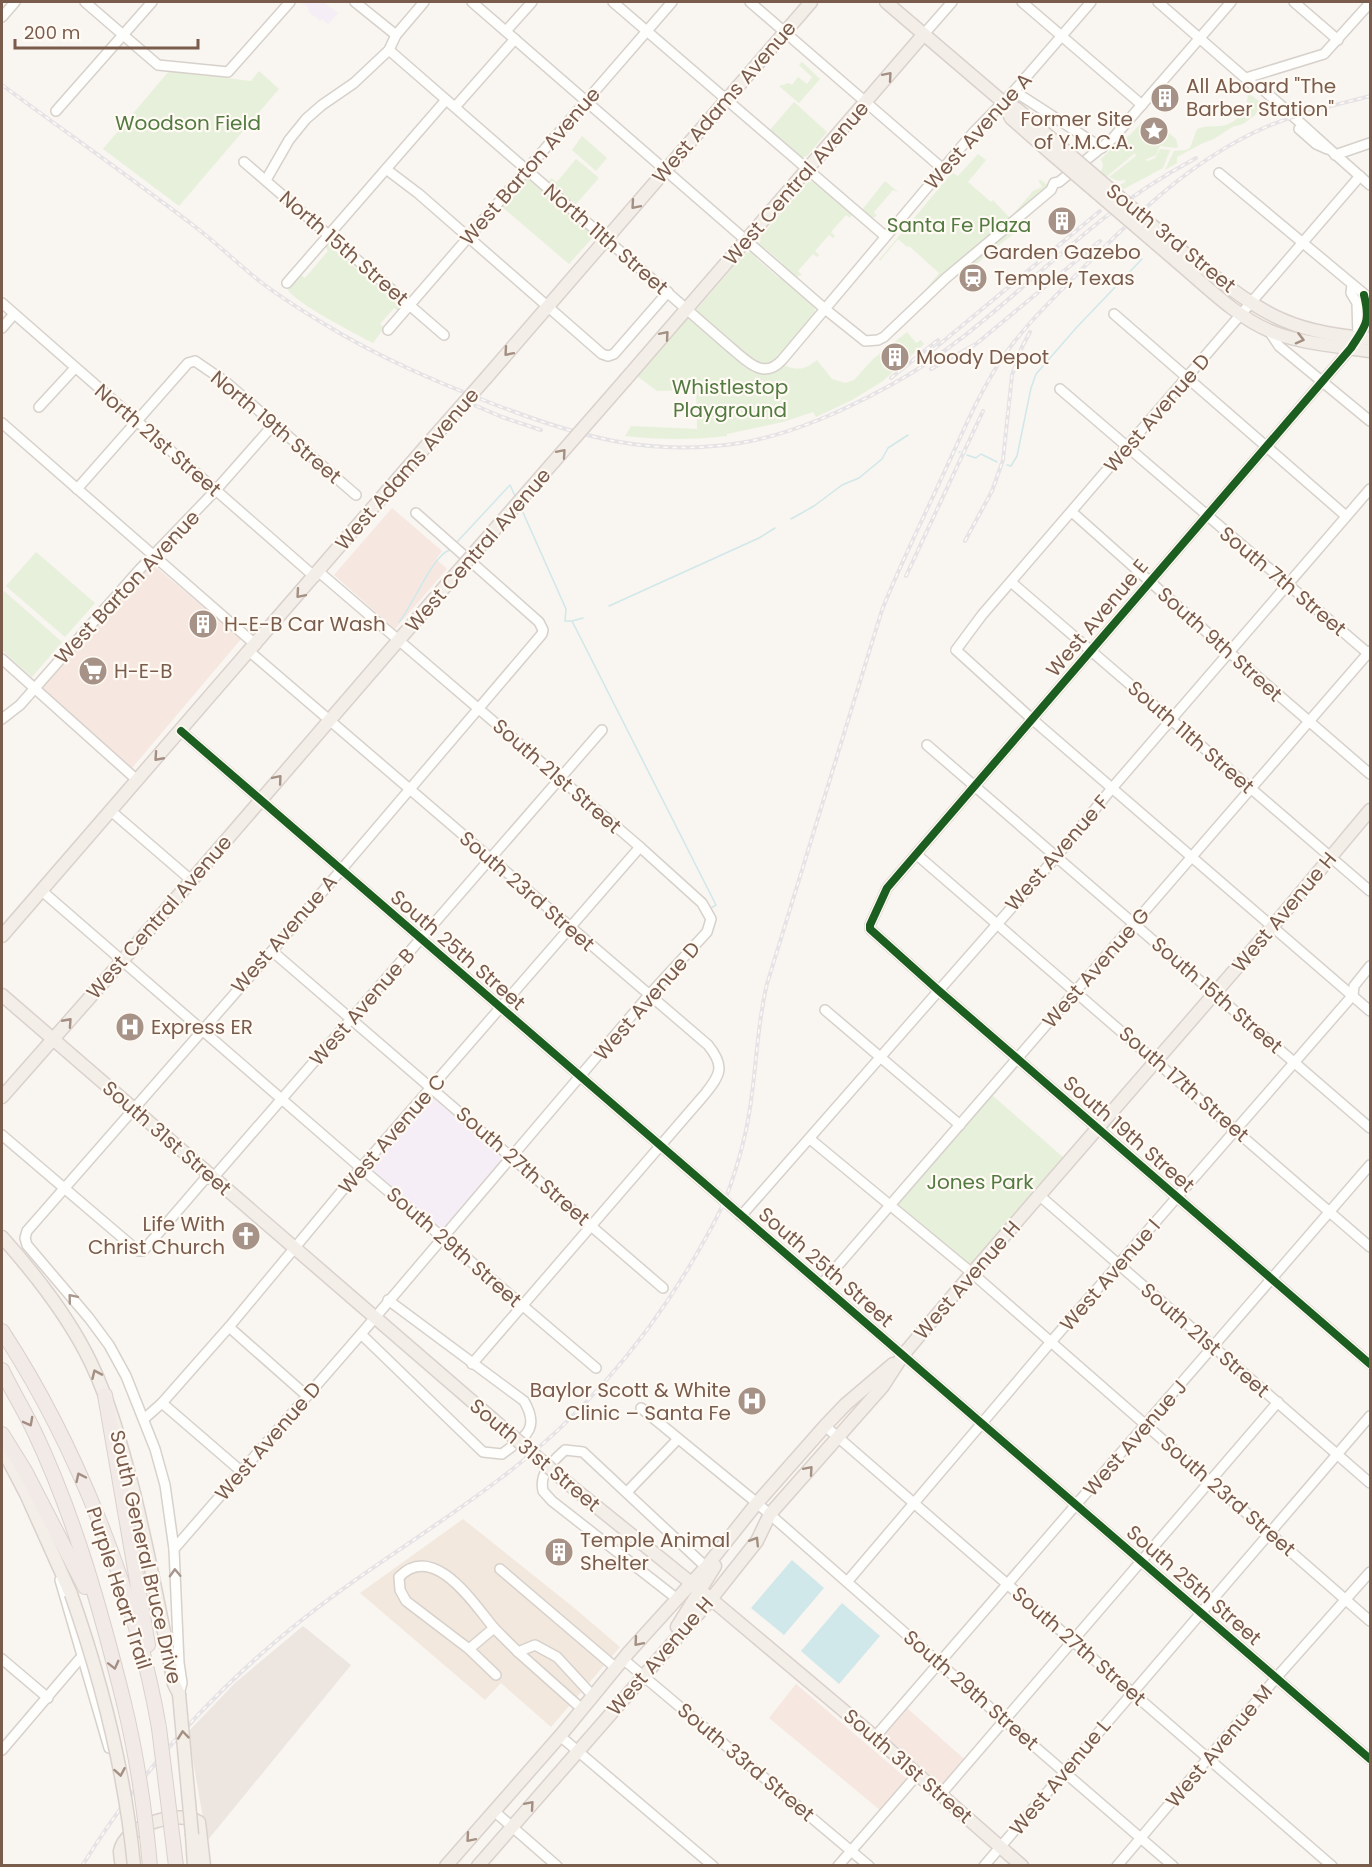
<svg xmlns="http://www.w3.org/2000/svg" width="1372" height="1867" font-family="Poppins,sans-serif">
	<rect width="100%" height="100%" fill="#f9f5f0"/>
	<path fill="#f2e8de" d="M463 1519 573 1607 620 1647 551 1727 501 1683 485 1700 360 1593Z"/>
	<g fill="#f6e8e1">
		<path d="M392 508 442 551 436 559 447 569 395 629 334 575Z"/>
		<path d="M150 562 241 639 132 768 39 689Z"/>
		<path d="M796 1684 906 1778 905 1782 880 1810 769 1718Z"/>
		<path d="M907 1708 964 1759 942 1785 884 1735Z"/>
	</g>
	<path fill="#ede5e0" d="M303 1626 351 1665 207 1841 188 1732 235 1683Z"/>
	<g fill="#f6eef6">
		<path d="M304 2H323L338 13 328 24 322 19 320 21 308 11 309 8 302 3Z"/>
		<path d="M430 1095 502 1156V1160L442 1229 439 1230 370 1170 369 1165Z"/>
	</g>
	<g fill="#e7f0db">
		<path d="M802 62 820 79 799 103 779 86 789 83 792 85 798 77 807 84 812 77 799 65Z"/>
		<path d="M169 71 251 81 259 71 279 89 179 206 103 149Z"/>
		<path d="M1248 93 1263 104 1255 115 1243 124 1232 127 1214 139 1203 143 1177 157V163L1165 170 1174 151 1186 150 1190 148 1197 129C1206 125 1213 127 1220 126 1237 125 1248 108 1248 93Z"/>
		<path d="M794 102 827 132 808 155 802 158 770 130Z"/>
		<path d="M1150 118 1176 139 1178 147 1176 148 1160 146 1156 155 1145 160 1148 161 1155 158 1160 149 1170 150 1163 168 1122 190 1116 186 1124 183 1126 180 1118 181 1109 177 1136 156 1135 153 1106 177 1101 173 1103 165 1101 159 1117 143 1131 134 1145 119 1147 120 1145 132 1148 133Z"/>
		<path d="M582 136 607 158 596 171 572 150Z"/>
		<path d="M978 154 986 160 968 182 991 202 993 200 1010 218 1033 191 1042 187 1038 180H1041L1050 187 1012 219 1022 227 983 258 964 277 960 273 950 280 942 275 912 306 939 273 909 246 907 247 898 239 880 261 879 260 950 175 945 174 949 169 955 170 953 173 958 176Z"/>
		<path d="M576 159 598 177V179L576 204H572L548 183 551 178 557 182Z"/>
		<path d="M523 179H528L594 236 569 264 502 207V204Z"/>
		<path d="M809 181 820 184 850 211 852 214 850 218 846 215 831 232 835 236 833 238 829 235 815 251 819 255 817 257 813 254 798 271 802 275 794 277 782 267 783 264 765 248 763 250 758 245 761 240 759 238Z"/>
		<path d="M885 181 898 192 893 190 874 212 877 216 872 218 862 210Z"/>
		<path d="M327 244 401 306 398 311 394 308 380 324 384 328 373 343C356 334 297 304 288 290L301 275 305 278 328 251 325 247Z"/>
		<path d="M752 252 758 256 756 258 779 278 781 276 813 303 815 309 814 314 773 362 766 366 755 363 696 310 745 253Z"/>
		<path d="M686 319H690L750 369C766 377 769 373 783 365 797 371 805 370 817 360L832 379 845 383 854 380 873 359 907 332 916 343 921 340 924 344 883 381 852 400 816 417 813 412 783 422 727 434V436C693 440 660 440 625 436L631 426 697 429 696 390 657 391 637 376Z"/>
		<path d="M36 552 95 603 65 637 6 586Z"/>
		<path d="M4 591 62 642 32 677 2 650V593Z"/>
		<path d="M992 1095 1064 1158 969 1268 897 1205Z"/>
	</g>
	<g fill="#d0e8ea">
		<path d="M792 1560 824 1588 784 1635 751 1608Z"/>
		<path d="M842 1603 880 1636 839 1684 801 1651Z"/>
	</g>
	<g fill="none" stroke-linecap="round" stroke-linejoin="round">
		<g stroke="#d0e8ea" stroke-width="1.5">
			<path d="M959 452H960"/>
			<path d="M967 455 976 458 981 454 997 462"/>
			<path d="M1007 465 1011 466 1017 456 1031 388 1036 374 1077 327 1142 259"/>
			<path d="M521 508 566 609 565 621H572L583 618"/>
			<path d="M791 519 814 506 842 485 859 478 882 459 888 448 908 435"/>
			<path d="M457 542 510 485 515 496"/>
			<path d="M609 606 759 538 775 528"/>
			<path d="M572 621 716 905 711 908"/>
			<path d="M399 622C412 607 434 553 450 550"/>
		</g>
		<g stroke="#d7d1cb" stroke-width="12">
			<g id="minor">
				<path d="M85 2 158 65 228 72 290 2"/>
				<path d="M355 2 396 35"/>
				<path d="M472 2 825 309 865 341 878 340 884 337 946 278 1051 190 1054 183 1059 182 1113 138 1231 2"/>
				<path d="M613 2 885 236"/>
				<path d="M750 2 943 169"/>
				<path d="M1022 2 1142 105"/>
				<path d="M1158 2 1252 84 1260 87C1297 119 1333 153 1370 185"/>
				<path d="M1294 2 1338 40"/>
				<path d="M2 17 15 2"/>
				<path d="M506 31 532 2"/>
				<path d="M924 34 952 2"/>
				<path d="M389 50 730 347C746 360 763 381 782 360L973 133 1014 91 1091 2"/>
				<path d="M1246 78 1324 54 1370 3"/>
				<path d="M1014 91 1102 148"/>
				<path d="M455 107 515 39"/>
				<path d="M56 111 152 2"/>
				<path d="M1299 129 1316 144 1327 149"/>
				<path d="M1335 155 1370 143"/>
				<path d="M244 162 444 335"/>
				<path d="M386 169 419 194 602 354 608 356 614 354 668 292"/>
				<path d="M1219 173 1369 298"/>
				<path d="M1360 176 982 615 956 650 1032 719 1370 1011"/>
				<path d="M266 180 289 140 306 119 322 105 354 83 389 50 396 35 424 2"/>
				<path d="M287 283 446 100"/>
				<path d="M1352 285 1351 293 1357 303 1358 337"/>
				<path d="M1364 295C1371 323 1365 326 1351 348L887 888 870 925V929L938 990 1370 1364"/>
				<path d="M2 303 315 577"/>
				<path d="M1114 314 1346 516"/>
				<path d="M2 328 14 314"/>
				<path d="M388 330 672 2"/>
				<path d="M1269 331 1279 346 1370 421"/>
				<path d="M1060 389 1370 655"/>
				<path d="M39 407 75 368"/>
				<path d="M2 423 256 645"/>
				<path d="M77 489 188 363 195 361 227 383 356 495"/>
				<path d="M1072 512 1229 652 1370 774"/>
				<path d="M1011 582 1370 891"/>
				<path d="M250 652 708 1045C725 1066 721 1074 705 1094L472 1364"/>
				<path d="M2 659 137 780"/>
				<path d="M2 719 20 705 140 569 215 491 274 424"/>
				<path d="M181 731 1370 1759"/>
				<path d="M927 745 1370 1128"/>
				<path d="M111 811 191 880"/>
				<path d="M916 854 1370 1247"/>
				<path d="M42 891 361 1168 596 1368"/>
				<path d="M272 951 663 1288"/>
				<path d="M825 1010 960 1125"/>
				<path d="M2 1135 138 1251H143L204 1180 213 1178 602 730"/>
				<path d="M810 1139 972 1273 1370 1621"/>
				<path d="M1040 1196 1370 1483"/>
				<path d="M741 1216 1056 857 1113 787 1370 489"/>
				<path d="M821 1285 1370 651"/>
				<path d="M229 1327 307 1396"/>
				<path d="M361 1334 483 1452 502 1454C524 1437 541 1430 524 1401L388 1300"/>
				<path d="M162 1403 242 1472"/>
				<path d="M641 1408 757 1503 1004 1720 1173 1866"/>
				<path d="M144 1419 162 1403 229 1327 361 1168 640 847"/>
				<path d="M825 1426 1332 1866"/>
				<path d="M627 1492 678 1439"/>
				<path d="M174 1549 361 1334 649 995 707 932 711 919 702 903 640 847 319 572"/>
				<path d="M500 1569 616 1668"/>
				<path d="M60 1580 109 1748"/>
				<path d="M847 1582 1050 1343 1353 995 1354 986 1370 966"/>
				<path d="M676 1598 552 1501 543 1491C539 1473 552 1462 565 1450L583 1452 706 1567"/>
				<path d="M494 1628C474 1604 434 1541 399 1577L400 1590 406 1601 469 1649 496 1675"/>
				<path d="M469 1649 494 1628 518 1652 535 1645 557 1657 593 1696"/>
				<path d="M518 1652 582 1709"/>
				<path d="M2 1659 48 1698"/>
				<path d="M623 1659 869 1866"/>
				<path d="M179 1694 182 1683 179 1663 174 1549 165 1485 155 1449 126 1376 109 1345 89 1318 27 1245 25 1238 27 1231 272 951 542 634 543 630 539 622 416 513"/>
				<path d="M560 1736 713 1866"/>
				<path d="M875 1737 1370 1165"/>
				<path d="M2 1750 83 1655"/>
				<path d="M941 1794 1278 1402"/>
				<path d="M494 1811 557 1866"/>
				<path d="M838 1866 918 1774"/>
				<path d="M984 1866 1370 1416"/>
				<path d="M1117 1866 1276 1678 1370 1572"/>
			</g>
		</g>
		<g stroke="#dad1cc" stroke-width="15">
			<g id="major">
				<path d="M886 2 1003 102 1017 109 1061 147"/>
				<path d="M1003 102 1011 118 1053 155"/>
				<path d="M1190 258C1219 279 1250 306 1283 320 1310 332 1342 336 1370 339"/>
				<path d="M1181 265C1208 288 1237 317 1270 331 1302 344 1337 346 1370 351"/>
				<path d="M486 378 811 2"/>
				<path d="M626 379 924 34"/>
				<path d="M2 936 433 438"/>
				<path d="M2 995 503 1428"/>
				<path d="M2 1097 122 961 454 576"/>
				<path d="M2 1237C36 1275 69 1317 91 1363 111 1405 122 1448 134 1493 149 1556 162 1620 174 1684L179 1694"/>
				<path d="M2 1448 26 1494 71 1594"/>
				<path d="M566 1482 711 1599 875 1737 1022 1866"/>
				<path d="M677 1627 715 1566"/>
				<path d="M192 1835 194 1866"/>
				<path d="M122 1866C121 1861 120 1855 120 1851 125 1825 179 1809 199 1822L204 1866"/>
				<path d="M446 1866 560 1736 629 1652 706 1567 757 1503 825 1426 846 1404 893 1364"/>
				<path d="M478 1866 711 1599 757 1541 770 1514 883 1386 903 1355 972 1273 1273 926 1370 810"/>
			</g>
		</g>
		<g stroke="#dad1cc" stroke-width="16">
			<g id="highway">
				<path d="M2 1331C76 1444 136 1594 159 1728"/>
				<path d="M2 1370C12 1391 24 1410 34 1431 75 1517 101 1611 124 1703"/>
				<path d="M105 1395 148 1645"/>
				<path d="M2 1434 25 1471 85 1587"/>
			</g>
		</g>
		<use href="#minor" stroke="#fefefd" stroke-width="9"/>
		<use href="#major" stroke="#f3eee8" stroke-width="12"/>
		<use href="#highway" stroke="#f2eae7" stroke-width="14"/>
		<g stroke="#e6e3e7" stroke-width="4">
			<g id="rail">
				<path d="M2 85C67 133 134 180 198 229 220 246 240 266 262 283 282 298 304 312 326 325 380 358 437 382 496 405 580 437 649 457 740 443 793 434 843 411 889 386 971 342 1035 271 1108 215 1136 193 1165 175 1196 158"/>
				<path d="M934 349 1100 211"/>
				<path d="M931 369 976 344 1100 241"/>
				<path d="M891 378 938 340"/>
				<path d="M460 399 502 417 541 430"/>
				<path d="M965 541 992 491 1003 460 1012 375 1022 347 1030 332"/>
				<path d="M906 576 983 411"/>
				<path d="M82 1866C139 1774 209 1695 293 1627 359 1573 433 1530 501 1478 576 1422 641 1347 689 1267 702 1245 715 1223 725 1200 738 1166 748 1130 752 1093 757 1057 758 1020 767 984L882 610C900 565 922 521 942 477 960 439 976 399 999 363 1021 329 1052 300 1080 271 1136 215 1192 159 1266 127 1299 113 1336 105 1370 96"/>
			</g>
		</g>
		<use href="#rail" stroke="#fffaf3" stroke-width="1.5" stroke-dasharray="4.5" stroke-linecap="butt"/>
		<g stroke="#dad1cc" stroke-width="15" stroke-linecap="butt">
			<g id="major-bridge">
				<path d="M1061 147 1190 258"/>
				<path d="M1053 155 1181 265"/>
				<path d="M433 438 486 378"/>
				<path d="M454 576 626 379"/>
				<path d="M503 1428 566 1482"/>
				<path d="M71 1594C102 1682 125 1772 134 1866"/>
				<path d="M179 1694 192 1835"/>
			</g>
		</g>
		<g stroke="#dad1cc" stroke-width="16" stroke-linecap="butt">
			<g id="highway-bridge">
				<path d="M124 1703C137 1757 145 1810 150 1866"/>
				<path d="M159 1728 176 1866"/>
			</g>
		</g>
		<use href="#major-bridge" stroke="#f3eee8" stroke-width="12"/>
		<use href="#highway-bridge" stroke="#f2eae7" stroke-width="14"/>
		<g stroke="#fffaf3" stroke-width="11">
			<g id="cycleway">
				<path d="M1364 295C1371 323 1365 326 1351 348L887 888 870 925V929L938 990 1370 1364"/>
				<path d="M181 731 1370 1759"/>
			</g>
		</g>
		<use href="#cycleway" stroke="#1b5e20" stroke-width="8"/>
	</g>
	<defs><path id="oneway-chevron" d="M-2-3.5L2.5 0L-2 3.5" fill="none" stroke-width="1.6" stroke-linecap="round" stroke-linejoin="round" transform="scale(1.5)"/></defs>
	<g stroke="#a48f83">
		<use href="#oneway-chevron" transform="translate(888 76) rotate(-49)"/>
		<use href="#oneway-chevron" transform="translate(635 205) rotate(131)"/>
		<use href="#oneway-chevron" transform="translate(665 335) rotate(-49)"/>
		<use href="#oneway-chevron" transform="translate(1300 339) rotate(14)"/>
		<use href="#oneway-chevron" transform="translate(508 352) rotate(131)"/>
		<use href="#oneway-chevron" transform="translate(562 453) rotate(-49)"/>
		<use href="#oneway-chevron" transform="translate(300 594) rotate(131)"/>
		<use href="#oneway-chevron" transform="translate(158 757) rotate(132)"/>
		<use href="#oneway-chevron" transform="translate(278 779) rotate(-50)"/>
		<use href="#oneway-chevron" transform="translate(68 1022) rotate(-48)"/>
		<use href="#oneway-chevron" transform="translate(96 1374) rotate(-114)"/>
		<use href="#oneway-chevron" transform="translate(809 1470) rotate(-49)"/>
		<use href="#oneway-chevron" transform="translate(755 1541) rotate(-58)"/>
		<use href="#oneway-chevron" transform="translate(638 1642) rotate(131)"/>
		<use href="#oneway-chevron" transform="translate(183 1735) rotate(-96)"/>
		<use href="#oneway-chevron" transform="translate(120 1772) rotate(80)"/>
		<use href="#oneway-chevron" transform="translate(530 1805) rotate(-49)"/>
		<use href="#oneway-chevron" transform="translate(470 1838) rotate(131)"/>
	</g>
	<g stroke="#a8958b">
		<use href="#oneway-chevron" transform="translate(72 1298) rotate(-130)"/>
		<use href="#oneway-chevron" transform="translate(175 1573) rotate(-92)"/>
	</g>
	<g stroke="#a48e83">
		<use href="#oneway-chevron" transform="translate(29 1422) rotate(62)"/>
		<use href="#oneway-chevron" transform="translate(80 1477) rotate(-115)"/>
		<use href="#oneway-chevron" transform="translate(114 1665) rotate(76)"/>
	</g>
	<defs>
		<g id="building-disc" transform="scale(1.5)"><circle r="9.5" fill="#a69286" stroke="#fffaf3"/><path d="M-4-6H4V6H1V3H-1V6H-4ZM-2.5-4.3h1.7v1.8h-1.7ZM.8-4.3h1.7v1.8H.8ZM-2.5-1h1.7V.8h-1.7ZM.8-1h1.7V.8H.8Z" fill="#fff"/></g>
		<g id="sight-disc" transform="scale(1.5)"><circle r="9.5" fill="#a69286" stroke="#fffaf3"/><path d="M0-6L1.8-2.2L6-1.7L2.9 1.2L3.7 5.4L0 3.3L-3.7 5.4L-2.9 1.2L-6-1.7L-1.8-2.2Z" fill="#fff"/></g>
		<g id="station-disc" transform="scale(1.5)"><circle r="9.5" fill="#a69286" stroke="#fffaf3"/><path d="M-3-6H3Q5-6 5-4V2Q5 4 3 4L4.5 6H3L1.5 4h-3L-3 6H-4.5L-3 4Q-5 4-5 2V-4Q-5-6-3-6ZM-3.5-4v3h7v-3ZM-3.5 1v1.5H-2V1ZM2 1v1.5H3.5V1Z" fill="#fff"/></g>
		<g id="supermarket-disc" transform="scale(1.5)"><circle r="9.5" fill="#a69286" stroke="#fffaf3"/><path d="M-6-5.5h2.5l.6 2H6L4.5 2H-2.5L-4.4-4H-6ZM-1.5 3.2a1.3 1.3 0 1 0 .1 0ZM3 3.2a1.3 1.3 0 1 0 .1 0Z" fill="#fff"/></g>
		<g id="hospital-disc" transform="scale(1.5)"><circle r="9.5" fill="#a69286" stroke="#fffaf3"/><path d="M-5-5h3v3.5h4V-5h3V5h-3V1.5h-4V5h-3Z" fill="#fff"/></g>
		<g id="church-disc" transform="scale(1.5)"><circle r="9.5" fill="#a69286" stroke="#fffaf3"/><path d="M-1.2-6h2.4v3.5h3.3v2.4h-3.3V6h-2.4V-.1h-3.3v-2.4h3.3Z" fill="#fff"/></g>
	</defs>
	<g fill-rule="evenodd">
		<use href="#building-disc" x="1165" y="98"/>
		<use href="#sight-disc" x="1154" y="131"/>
		<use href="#building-disc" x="1062" y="221"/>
		<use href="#station-disc" x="973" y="278"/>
		<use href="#building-disc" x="895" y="357"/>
		<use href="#building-disc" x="203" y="624"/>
		<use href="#supermarket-disc" x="93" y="671"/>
		<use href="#hospital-disc" x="130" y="1027"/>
		<use href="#church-disc" x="246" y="1236"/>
		<use href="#hospital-disc" x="752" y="1401"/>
		<use href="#building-disc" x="559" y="1552"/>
	</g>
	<g text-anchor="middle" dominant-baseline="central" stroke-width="4.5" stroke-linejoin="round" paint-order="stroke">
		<g font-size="20" fill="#7a5c4d" stroke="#fffaf3" text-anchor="start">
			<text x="1186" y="86">All Aboard "The<tspan x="1186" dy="23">Barber Station"</tspan></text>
			<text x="1133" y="119" text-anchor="end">Former Site<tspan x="1133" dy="23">of Y.M.C.A.</tspan></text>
			<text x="1062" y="252" text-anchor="middle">Garden Gazebo</text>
			<text x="994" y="278">Temple, Texas</text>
			<text x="916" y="357">Moody Depot</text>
			<text x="224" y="624">H-E-B Car Wash</text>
			<text x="114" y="671">H-E-B</text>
			<text x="151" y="1027">Express ER</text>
			<text x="225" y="1224" text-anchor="end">Life With<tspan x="225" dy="23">Christ Church</tspan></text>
			<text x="731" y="1390" text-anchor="end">Baylor Scott &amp; White<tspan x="731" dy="23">Clinic – Santa Fe</tspan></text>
			<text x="580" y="1540">Temple Animal<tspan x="580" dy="23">Shelter</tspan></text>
		</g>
		<g font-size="20" fill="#7a5c4d" stroke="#fffaf3">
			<text transform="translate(724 102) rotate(-49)">West Adams Avenue</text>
			<text transform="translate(978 131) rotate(-48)">West Avenue A</text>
			<text transform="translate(530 166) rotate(-49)">West Barton Avenue</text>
			<text transform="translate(796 183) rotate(-49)">West Central Avenue</text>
			<text transform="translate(1171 238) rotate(39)">South 3rd Street</text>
			<text transform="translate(606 239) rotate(41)">North 11th Street</text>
			<text transform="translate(344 248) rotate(41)">North 15th Street</text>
			<text transform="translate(1157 413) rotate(-49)">West Avenue D</text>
			<text transform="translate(276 427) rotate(40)">North 19th Street</text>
			<text transform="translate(158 440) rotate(41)">North 21st Street</text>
			<text transform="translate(407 469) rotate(-49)">West Adams Avenue</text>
			<text transform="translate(478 550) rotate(-49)">West Central Avenue</text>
			<text transform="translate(1283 581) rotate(40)">South 7th Street</text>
			<text transform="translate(127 587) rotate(-47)">West Barton Avenue</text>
			<text transform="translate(1097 618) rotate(-50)">West Avenue E</text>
			<text transform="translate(1220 644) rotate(42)">South 9th Street</text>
			<text transform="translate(1191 737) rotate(41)">South 11th Street</text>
			<text transform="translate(557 776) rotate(41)">South 21st Street</text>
			<text transform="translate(1057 853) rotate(-49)">West Avenue F</text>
			<text transform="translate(527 891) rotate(41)">South 23rd Street</text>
			<text transform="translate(1284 912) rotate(-50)">West Avenue H</text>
			<text transform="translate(159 917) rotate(-49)">West Central Avenue</text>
			<text transform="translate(284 934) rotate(-49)">West Avenue A</text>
			<text transform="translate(458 950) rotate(41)">South 25th Street</text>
			<text transform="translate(1096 968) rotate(-49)">West Avenue G</text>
			<text transform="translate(1217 995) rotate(41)">South 15th Street</text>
			<text transform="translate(647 1001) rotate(-49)">West Avenue D</text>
			<text transform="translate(362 1007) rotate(-49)">West Avenue B</text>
			<text transform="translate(1184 1084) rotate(41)">South 17th Street</text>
			<text transform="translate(392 1134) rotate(-49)">West Avenue C</text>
			<text transform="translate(1129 1134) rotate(41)">South 19th Street</text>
			<text transform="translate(167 1138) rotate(41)">South 31st Street</text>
			<text transform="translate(523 1166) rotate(41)">South 27th Street</text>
			<text transform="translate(454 1247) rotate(41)">South 29th Street</text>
			<text transform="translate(826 1267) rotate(41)">South 25th Street</text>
			<text transform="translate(1110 1275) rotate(-49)">West Avenue I</text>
			<text transform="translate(967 1280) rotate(-49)">West Avenue H</text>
			<text transform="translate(1205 1340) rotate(41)">South 21st Street</text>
			<text transform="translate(1135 1438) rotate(-49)">West Avenue J</text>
			<text transform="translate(268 1441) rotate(-49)">West Avenue D</text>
			<text transform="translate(535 1455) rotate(40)">South 31st Street</text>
			<text transform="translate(1228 1496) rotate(41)">South 23rd Street</text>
			<text transform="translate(146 1557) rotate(77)">South General Bruce Drive</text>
			<text transform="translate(1194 1585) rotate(41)">South 25th Street</text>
			<text transform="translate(119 1588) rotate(72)">Purple Heart Trail</text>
			<text transform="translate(1079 1646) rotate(41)">South 27th Street</text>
			<text transform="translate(660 1656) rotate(-49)">West Avenue H</text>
			<text transform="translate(971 1690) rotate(41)">South 29th Street</text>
			<text transform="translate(1219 1746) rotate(-50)">West Avenue M</text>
			<text transform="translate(746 1762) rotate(40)">South 33rd Street</text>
			<text transform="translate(908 1766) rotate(41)">South 31st Street</text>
			<text transform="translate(1060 1777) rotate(-50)">West Avenue L</text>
		</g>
		<g font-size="20" fill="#537a41" stroke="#fffaf3">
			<text x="188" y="123">Woodson Field</text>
			<text x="959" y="225">Santa Fe Plaza</text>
			<text x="730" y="387">Whistlestop<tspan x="730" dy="23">Playground</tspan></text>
			<text x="980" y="1182">Jones Park</text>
		</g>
	</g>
	<rect width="1372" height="1867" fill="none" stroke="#7a5c4d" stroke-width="6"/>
	<path d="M15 39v9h183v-9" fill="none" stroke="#7a5c4d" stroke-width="3"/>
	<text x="24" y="39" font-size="18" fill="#7a5c4d" stroke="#fffaf3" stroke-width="4.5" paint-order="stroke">200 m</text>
</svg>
